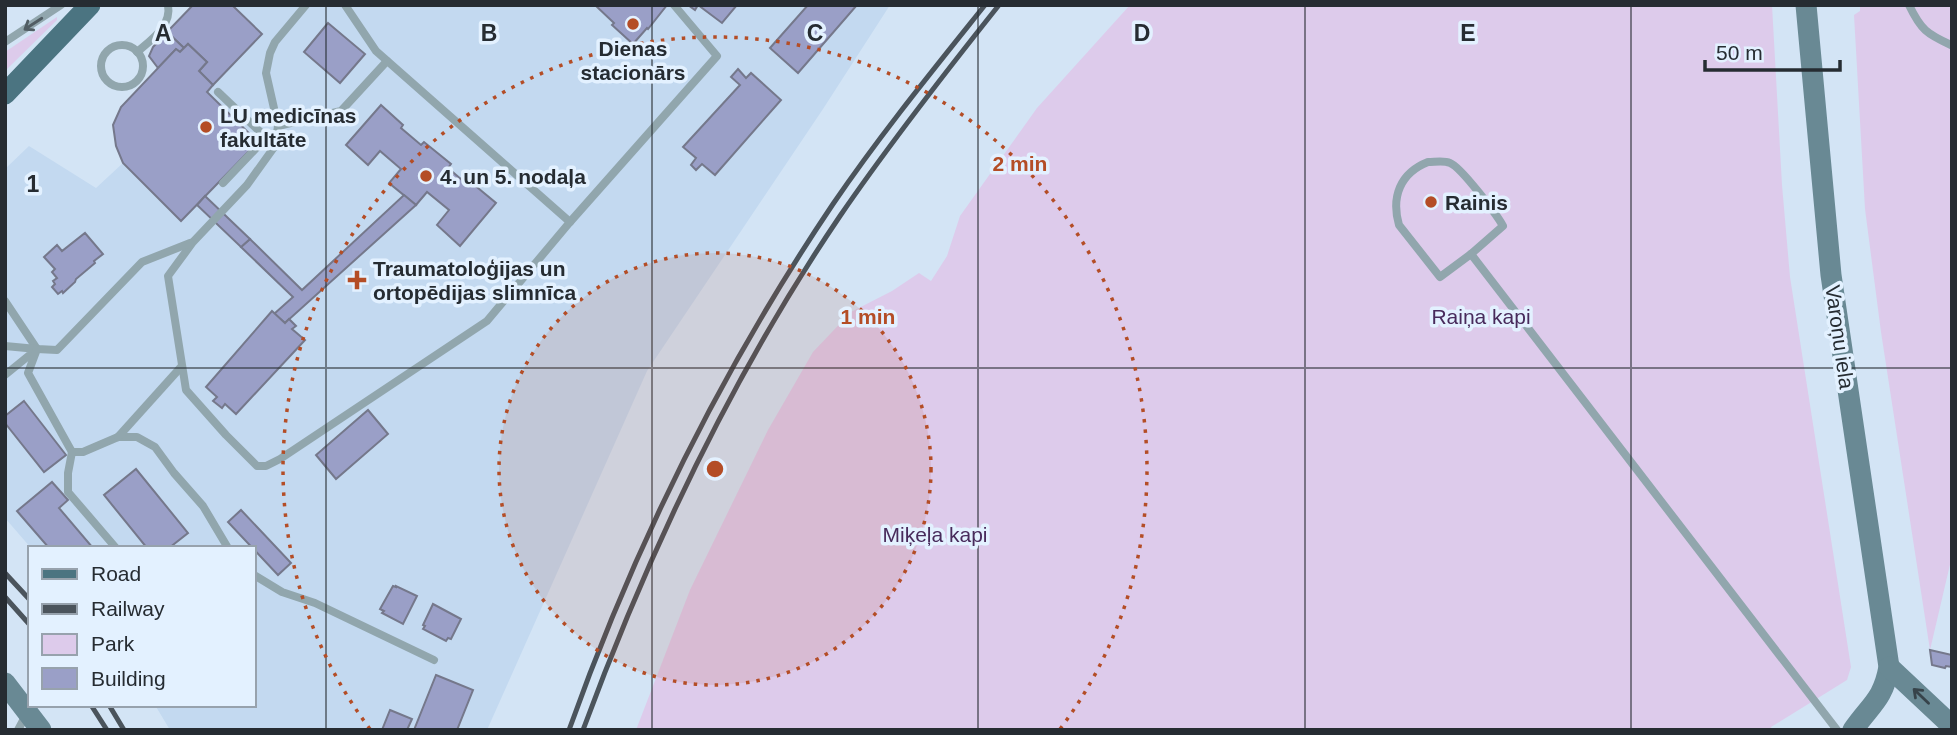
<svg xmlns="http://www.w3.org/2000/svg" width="1957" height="735" font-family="Arial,sans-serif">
	<rect width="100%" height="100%" fill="#d3e4f5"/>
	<path fill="#c3d9f0" d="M193 5H890L823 109 647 371 487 730H170L155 705H254V548H31L5 518V169L29 146 96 188 123 163 116 146 113 125 121 107 176 49 180 52 184 49Z"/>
	<g fill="#ddcbeb">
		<path d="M1130 5H1772L1782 185 1790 277 1851 667 1847 680 1771 727 1772 730H636L690 590 768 430 813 352 851 312 892 291 919 273 931 281 947 256 960 216 1037 108Z"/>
		<path d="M1860 5H1952V556L1930 650 1881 332 1865 209 1854 15 1860 11Z"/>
		<path d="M57 17V20L5 71V52Z"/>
	</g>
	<g fill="#9a9fc7" stroke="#75788b" stroke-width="2">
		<path d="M193 5H232L262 34 213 85 199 71 207 62 188 44 184 48 167 32Z"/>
		<path d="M595 5H667L648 29 647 28 633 44 612 25 614 23Z"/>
		<path d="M688 5H737L722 23 698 5 695 10Z"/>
		<path d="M808 5H857L798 73 770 48Z"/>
		<path d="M328 23 365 54 340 83 304 52Z"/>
		<path d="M167 32 184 48 180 52 176 49 158 68 149 56 153 47Z"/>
		<path d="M188 44 207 62 199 71 213 85 207 92 258 142 181 221 123 163 116 146 113 125 121 107 176 49 180 52Z"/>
		<path d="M738 69 746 78 751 73 781 100 715 175 702 164 696 170 691 165 696 158 683 147 740 85 731 77Z"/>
		<path d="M381 105 403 125 401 128 421 145 424 142 451 164 448 168 469 186 472 183 496 203 460 246 437 225 449 210 427 192 416 205 389 183 401 169 380 151 368 165 346 145Z"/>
		<path d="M404 195 416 205 285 323 274 314 293 297 241 247 250 239 302 290Z"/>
		<path d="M205 196 250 239 241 247 197 205Z"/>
		<path d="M85 233 103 254 94 261 95 263 76 279 75 282 63 293 62 291 58 294 52 287 55 284 53 281 57 278 52 272 55 269 44 257 57 245 62 251Z"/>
		<path d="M272 311 285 323 289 319 296 326 292 329 305 340 236 414 225 404 222 408 213 401 217 397 206 387Z"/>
		<path d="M24 401 66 455 44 472 5 423V416Z"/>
		<path d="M368 410 388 434 336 479 316 455Z"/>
		<path d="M136 469 188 533 169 548H147L104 495Z"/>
		<path d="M52 482 68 500 59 508 93 548H49L17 511Z"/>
		<path d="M241 510 291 563 278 575 228 522Z"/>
		<path d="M393 586 396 587V586L417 596 403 624 382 613 384 611 380 609Z"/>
		<path d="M433 604 461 619 451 639 448 638 446 641 423 629 425 626 423 625Z"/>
		<path d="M1930 650 1952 655V667L1946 666 1945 668 1932 665Z"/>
		<path d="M436 675 473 690 457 730H414Z"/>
		<path d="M390 710 412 719 407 730H382Z"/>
	</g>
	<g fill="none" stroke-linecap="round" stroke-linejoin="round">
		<g stroke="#91a6ad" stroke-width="8">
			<path d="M306 5 275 42 270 53 266 73 278 126 275 146 247 185 193 242 168 276 186 390 226 435 257 466H266L280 459 487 321 570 222 717 56 674 5"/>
			<path d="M345 5 376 51 570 222"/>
			<path d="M1909 5C1921 30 1927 34 1951 45"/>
			<path d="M5 42 61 5"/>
			<circle cx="122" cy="66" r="21"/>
			<path d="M137 52C151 40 172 26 168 5"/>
			<path d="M218 92 275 146"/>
			<path d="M278 126 341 111 387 61"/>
			<path d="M1428 162C1435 162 1444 160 1450 163 1461 167 1497 215 1503 226L1471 254 1440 277 1399 225C1391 197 1400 173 1428 162Z"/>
			<path d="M223 183 260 144 275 146"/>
			<path d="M1471 254 1837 730"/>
			<path d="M5 301 37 349 57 350 142 262 190 243"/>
			<path d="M5 346 37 349 5 375"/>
			<path d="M37 349 28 373 72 452H83L118 437H137L155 447 174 473 203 506 228 548"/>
			<path d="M118 437 181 367"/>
			<path d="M72 452 68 473V492L116 548"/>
			<path d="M254 575 282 592 315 603 434 660"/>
			<path d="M18 730 26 715"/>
		</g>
		<g stroke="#698994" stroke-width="21">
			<path d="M1806 5 1831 275 1889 667C1883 700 1871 704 1853 730"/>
			<path d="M1889 667 1952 726"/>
			<path d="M5 683 41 730"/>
		</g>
		<path stroke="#4b7481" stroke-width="21" d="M5 94 90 5"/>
		<g stroke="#4b545c" stroke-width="5">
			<path d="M5 573 30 600"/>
			<path d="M5 597 30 625"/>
			<path d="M91 705 107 730"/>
			<path d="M109 705 124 730"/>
			<path d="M569 730C635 545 724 366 833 204 880 135 933 70 985 5"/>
			<path d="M583 730C649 551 733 374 840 216 890 143 944 74 999 5"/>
		</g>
	</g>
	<defs><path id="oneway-shaft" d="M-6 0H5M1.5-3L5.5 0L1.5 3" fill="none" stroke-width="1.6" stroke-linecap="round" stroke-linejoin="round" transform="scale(1.75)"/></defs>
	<use stroke="#515d63" href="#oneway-shaft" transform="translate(33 24) rotate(147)"/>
	<use stroke="#37434a" href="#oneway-shaft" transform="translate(1921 696) rotate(-136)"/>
	<path fill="none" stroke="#262c32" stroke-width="2" stroke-opacity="0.55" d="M326 5V730M652 5V730M978 5V730M1305 5V730M1631 5V730M5 368H1952"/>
	<circle cx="715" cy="469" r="216" fill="#b44d26" fill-opacity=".12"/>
	<g fill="none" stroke="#b44d26" stroke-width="3.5" stroke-dasharray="3.5 7">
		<circle cx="715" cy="469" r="216"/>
		<path d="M370 729A432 432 0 1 1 1060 729"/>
	</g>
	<g fill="#b44d26" stroke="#e3f1ff" stroke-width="2.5">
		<circle cx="633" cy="24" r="7"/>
		<circle cx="206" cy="127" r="7"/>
		<circle cx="426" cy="176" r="7"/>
		<circle cx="1431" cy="202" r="7"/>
		<path d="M353.5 269.5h7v7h7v7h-7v7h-7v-7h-7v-7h7z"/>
	</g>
	<g text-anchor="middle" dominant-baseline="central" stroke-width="7" stroke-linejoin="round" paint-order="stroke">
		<g font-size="21" font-weight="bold" fill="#262c32" stroke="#e3f1ff" text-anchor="start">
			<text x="633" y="48" text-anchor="middle">Dienas<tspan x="633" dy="24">stacionārs</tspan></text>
			<text x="220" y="115">LU medicīnas<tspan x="220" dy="24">fakultāte</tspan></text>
			<text x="440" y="176">4. un 5. nodaļa</text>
			<text x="1445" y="202">Rainis</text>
			<text x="373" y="268">Traumatoloģijas un<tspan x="373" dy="24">ortopēdijas slimnīca</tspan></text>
		</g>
		<g font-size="21" fill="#482b5c" stroke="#e3f1ff">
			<text x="1481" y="316">Raiņa kapi</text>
			<text x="935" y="534">Miķeļa kapi</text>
		</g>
		<g font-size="21" fill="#262c32" stroke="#e3f1ff">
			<text transform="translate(1840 337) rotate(82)">Varoņu iela</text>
		</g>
	</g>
	<g font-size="23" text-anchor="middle" font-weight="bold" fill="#262c32" stroke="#e3f1ff" stroke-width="7" stroke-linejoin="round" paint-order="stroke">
		<text x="163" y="41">A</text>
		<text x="489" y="41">B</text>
		<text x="815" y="41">C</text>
		<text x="1142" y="41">D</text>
		<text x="1468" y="41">E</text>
		<text x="33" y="192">1</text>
	</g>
	<circle cx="715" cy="469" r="10" fill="#b44d26" stroke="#e3f1ff" stroke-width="3.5"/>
	<g font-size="21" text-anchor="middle" font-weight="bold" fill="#b44d26" stroke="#e3f1ff" stroke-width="7" stroke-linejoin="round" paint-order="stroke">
		<text x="1020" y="171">2 min</text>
		<text x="868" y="324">1 min</text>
	</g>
	<rect width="1957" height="735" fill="none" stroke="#262c32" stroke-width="14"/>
	<rect x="28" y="546" width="228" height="161" fill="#e3f1ff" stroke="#97a2ad" stroke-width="2"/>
	<rect x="42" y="569" width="35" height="10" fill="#4b7481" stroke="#97a2ad" stroke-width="2"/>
	<text x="91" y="581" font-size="21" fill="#262c32">Road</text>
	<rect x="42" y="604" width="35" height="10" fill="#4b545c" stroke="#97a2ad" stroke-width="2"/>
	<text x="91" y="616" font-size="21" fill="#262c32">Railway</text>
	<rect x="42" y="634" width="35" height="21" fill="#ddcbeb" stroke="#97a2ad" stroke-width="2"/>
	<text x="91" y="651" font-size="21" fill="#262c32">Park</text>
	<rect x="42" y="668" width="35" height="21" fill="#9a9fc7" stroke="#97a2ad" stroke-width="2"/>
	<text x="91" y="686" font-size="21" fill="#262c32">Building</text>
	<path d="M1705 60v10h135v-10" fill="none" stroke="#262c32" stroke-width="3.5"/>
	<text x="1716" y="60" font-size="21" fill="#262c32" stroke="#e3f1ff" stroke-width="5" paint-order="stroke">50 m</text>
</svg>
